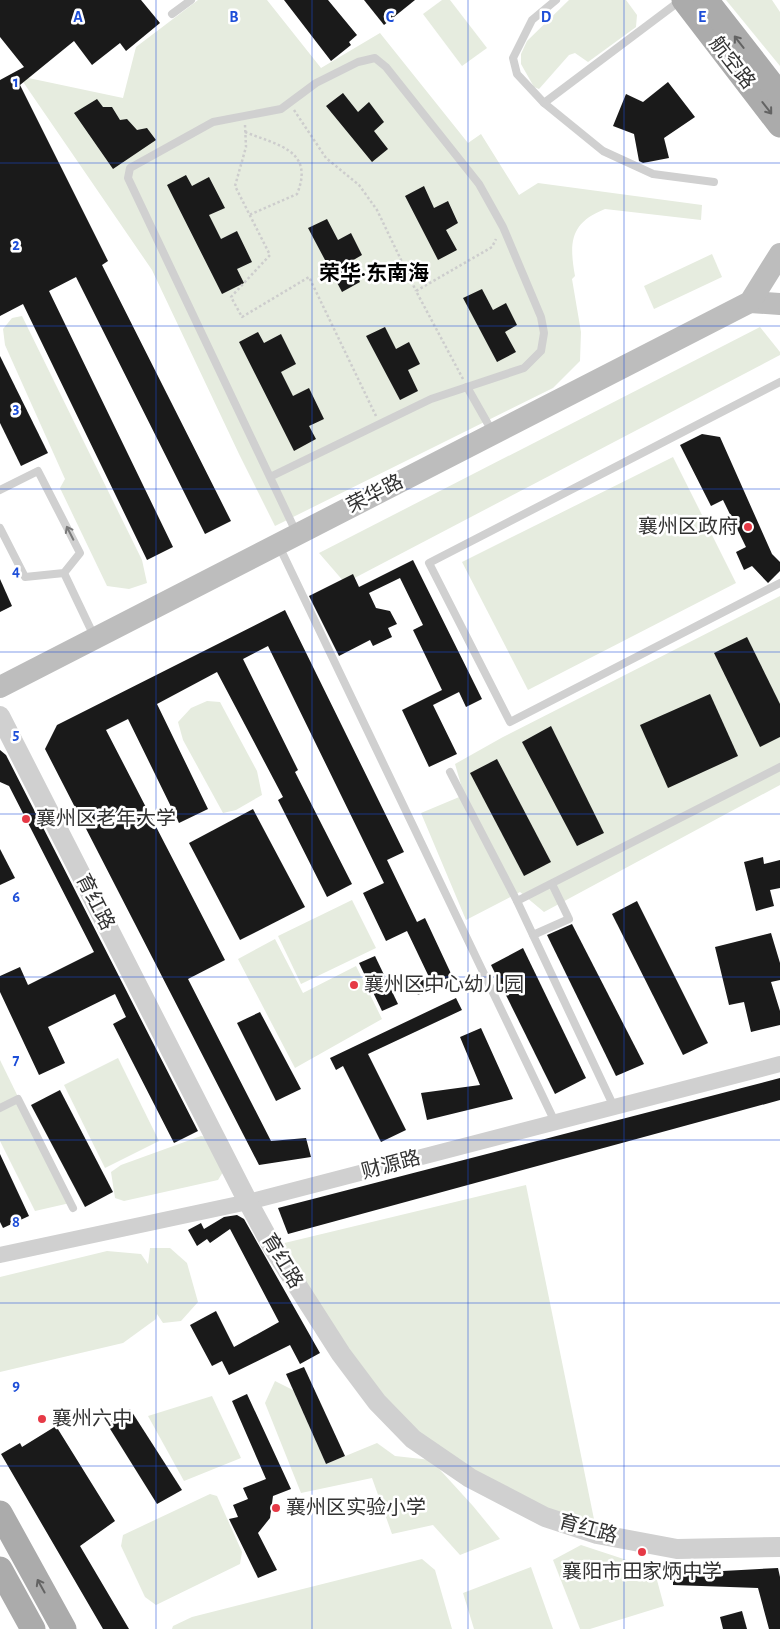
<svg xmlns="http://www.w3.org/2000/svg" width="780" height="1629" font-family="'Alegreya Sans','Noto Sans SC',sans-serif">
	<rect width="100%" height="100%" fill="#fff"/>
	<g fill="#e6ecdf">
		<path d="M198 0H267L321 68 380 33 468 143 481 134 519 195 538 183 702 205 701 220 605 209C570 223 569 242 575 276L572 279 581 332 580 361 553 388 275 526 239 454 152 270 19 76 123 98 136 47Z"/>
		<path d="M442 0H450L487 48 462 66 423 14Z"/>
		<path d="M569 0H626L637 15 636 27 588 62 575 53 569 55 539 89 534 87 521 64V54L527 41Z"/>
		<path d="M726 0H772L780 12V66Z"/>
		<path d="M712 254 722 277 654 309 644 286Z"/>
		<path d="M22 316 142 560 147 583 129 589 107 586 60 488 65 479 5 345 3 329 12 318Z"/>
		<path d="M760 327 780 352V355L345 583 319 553Z"/>
		<path d="M673 457 736 583 528 690 462 562Z"/>
		<path d="M780 596V785L544 912 520 892 466 920 421 813 464 795 455 764 503 737Z"/>
		<path d="M207 701 220 702 257 771 262 795 236 810 223 813 183 740 178 722 191 708Z"/>
		<path d="M352 900 376 948 301 984 278 936Z"/>
		<path d="M275 939 303 993 356 966 382 1019 295 1068 238 959Z"/>
		<path d="M118 1058 159 1141 105 1168 64 1085Z"/>
		<path d="M0 1060 70 1203 35 1211 0 1141Z"/>
		<path d="M201 1136 206 1137 223 1172 218 1180 124 1201 115 1198 111 1172 121 1165Z"/>
		<path d="M526 1185 597 1534 413 1439 272 1246Z"/>
		<path d="M150 1248H170L187 1263 198 1302 181 1321 163 1323 157 1314 156 1319 123 1343 0 1372V1277L107 1251 141 1254 148 1264Z"/>
		<path d="M275 1381 293 1390 326 1464 377 1443 395 1456 431 1460 473 1506 500 1539 460 1555 433 1525 392 1534 372 1478 301 1493 265 1403Z"/>
		<path d="M212 1396 241 1458 184 1481 148 1416Z"/>
		<path d="M210 1494 217 1496 242 1552 240 1564 156 1605 145 1597 121 1546 123 1535Z"/>
		<path d="M581 1545 654 1569 664 1606 590 1629H580L553 1560Z"/>
		<path d="M422 1559 435 1570 452 1629H172L173 1626 192 1617Z"/>
		<path d="M531 1567 553 1629H474L463 1593Z"/>
	</g>
	<g fill="#1a1a1a">
		<path d="M0 0H141L160 23 126 51 120 43 92 65 74 41 20 85 108 261 102 265 231 521 205 534 76 277 49 291 173 547 147 560 23 304 0 316V80L24 67 0 37Z"/>
		<path d="M284 0H328L357 35 349 42 351 45 331 61Z"/>
		<path d="M364 0H415L384 25Z"/>
		<path d="M668 82 695 117 664 138 669 158 643 163 639 161 634 134 613 126 626 94 643 102Z"/>
		<path d="M343 93 358 112 369 102 384 122 374 131 388 149 372 162 326 106Z"/>
		<path d="M97 99 103 107H112L120 120 127 119 137 130 147 128 156 140 113 169 74 113Z"/>
		<path d="M186 175 192 186 209 177 225 208 209 215 221 239 237 231 252 262 237 269 244 283 222 294 167 185Z"/>
		<path d="M424 186 434 208 448 201 458 223 446 230 457 250 438 260 405 196Z"/>
		<path d="M327 219 338 240 351 233 362 255 350 262 360 282 342 292 308 228Z"/>
		<path d="M482 289 493 310 506 303 517 325 505 332 516 352 497 362 463 298Z"/>
		<path d="M385 327 396 349 409 342 420 364 408 370 418 391 400 400 366 336Z"/>
		<path d="M258 332 264 343 281 334 296 364 281 372 293 396 309 388 324 419 309 426 316 439 294 451 239 342Z"/>
		<path d="M0 356 48 453 21 466 0 423Z"/>
		<path d="M702 434 720 437 772 554 780 562V571L768 583 752 566 744 570 736 552 746 547 723 500 711 506 680 445Z"/>
		<path d="M413 560 482 699 466 707 459 692 433 705 457 754 429 767 402 710 442 690 413 630 423 625 400 578 369 593 376 608 390 611 397 624 388 628 392 637 373 646 370 640 339 656 309 596 353 574 359 587Z"/>
		<path d="M0 579 12 606 0 612Z"/>
		<path d="M285 610 404 852 387 860 417 922 425 918 454 980 418 995 413 985 429 977 407 931 386 941 363 893 384 883 268 646 243 659 298 770 295 772 352 884 327 897 278 800 283 797 217 672 157 704 208 809 179 823 128 719 106 730 225 960 188 979 271 1141 306 1138 311 1157 259 1165 45 749 57 725Z"/>
		<path d="M747 637 780 704V737L760 747 714 653Z"/>
		<path d="M710 694 738 756 668 788 640 725Z"/>
		<path d="M551 726 604 833 577 846 522 742Z"/>
		<path d="M0 750 6 755 198 1131 174 1143 113 1024 126 1017 115 994 48 1027 65 1063 39 1075 0 992V976L20 967 28 985 94 952 9 786 0 782Z"/>
		<path d="M497 759 551 862 524 876 470 773Z"/>
		<path d="M253 809 305 907 240 940 189 843Z"/>
		<path d="M0 849 15 878 0 885Z"/>
		<path d="M763 857 764 864 780 860V888L770 890 774 906 756 911 744 862Z"/>
		<path d="M637 901 708 1043 683 1055 612 914Z"/>
		<path d="M572 924 644 1064 616 1076 547 935Z"/>
		<path d="M771 933 780 963V980L771 982 780 1011V1025L751 1032 744 1002 729 1005 715 947Z"/>
		<path d="M523 948 586 1078 555 1094 491 965Z"/>
		<path d="M375 956 398 1004 382 1011 359 963Z"/>
		<path d="M456 998 462 1010 368 1054 406 1130 381 1142 343 1066 336 1070 330 1058Z"/>
		<path d="M260 1012 301 1089 276 1101 237 1023Z"/>
		<path d="M481 1028 513 1099 427 1120 421 1093 480 1085 460 1037Z"/>
		<path d="M780 1078V1100L288 1234 278 1208Z"/>
		<path d="M60 1090 113 1192 85 1207 31 1105Z"/>
		<path d="M0 1154 29 1216 3 1228 0 1222Z"/>
		<path d="M237 1215 244 1219 320 1353 300 1364 290 1345 229 1375 222 1361 212 1366 190 1325 216 1311 234 1347 279 1322 230 1229 210 1243 207 1239 197 1246 188 1230 201 1223 204 1229 224 1217Z"/>
		<path d="M304 1367 345 1456 326 1464 286 1374Z"/>
		<path d="M247 1394 291 1489 273 1496 270 1518 258 1533 277 1570 258 1578 229 1519 238 1517 233 1505 248 1499 243 1488 266 1479 232 1401Z"/>
		<path d="M130 1409 182 1490 157 1504 107 1424Z"/>
		<path d="M56 1426 115 1521 80 1546 129 1629H103L1 1454 20 1443 22 1447Z"/>
		<path d="M673 1562 723 1571 778 1568 780 1577V1629H769L758 1588 673 1585Z"/>
		<path d="M742 1611 747 1629H723L720 1617Z"/>
	</g>
	<g fill="none" stroke-linecap="round" stroke-linejoin="round">
		<g stroke="#cdcdcd" stroke-width="2.5" stroke-dasharray="2.5 2.5" stroke-linecap="butt">
			<path d="M294 110 326 158 359 185 377 210 416 291"/>
			<path d="M245 125 246 147 235 186 270 255 231 297 242 317 309 277 376 416"/>
			<path d="M245 132C277 145 315 150 297 194L249 215"/>
			<path d="M463 379 416 291 492 247 496 239"/>
		</g>
		<g stroke="#d0d0d0" stroke-width="8">
			<path d="M556 0 532 20 513 58 517 74 544 103 681 0"/>
			<path d="M172 14 191 0"/>
			<path d="M544 103 603 151 653 174 714 182"/>
			<path d="M780 382 429 563 510 722 780 583"/>
			<path d="M467 387 492 431"/>
			<path d="M270 477 431 399 524 368 541 351 544 333 541 317 503 227 479 184 386 67 375 58 358 62 316 83 281 109 213 122 130 168 128 178 296 532"/>
			<path d="M0 490 38 471 80 553 64 573 25 577 0 528"/>
			<path d="M279 546 555 1122"/>
			<path d="M64 573 94 636"/>
			<path d="M450 772 517 901 614 1107"/>
			<path d="M517 901 780 767"/>
			<path d="M533 935 569 919 552 884"/>
			<path d="M0 1108 18 1099 73 1208"/>
		</g>
		<path stroke="#d0d0d0" stroke-width="16" d="M0 1255 248 1202 780 1064"/>
		<path stroke="#d0d0d0" stroke-width="20" d="M0 716 248 1202 272 1246 341 1354 377 1402 413 1439 470 1478 545 1517 597 1534 677 1549 780 1547"/>
		<g stroke="#bdbdbd" stroke-width="22">
			<path d="M750 302 780 304"/>
			<path d="M0 687 750 302 780 254"/>
		</g>
		<g stroke="#ababab" stroke-width="25">
			<path d="M684 0 780 125"/>
			<path d="M706 0 780 95"/>
			<path d="M0 1513 64 1629"/>
			<path d="M0 1569 33 1629"/>
		</g>
	</g>
	<defs><path id="oneway-shaft" d="M-6 0H5M1.5-3L5.5 0L1.5 3" fill="none" stroke-width="1.6" stroke-linecap="round" stroke-linejoin="round" transform="scale(1.25)"/></defs>
	<g stroke="#636363">
		<use href="#oneway-shaft" transform="translate(739 42) rotate(-128)"/>
		<use href="#oneway-shaft" transform="translate(767 108) rotate(52)"/>
		<use href="#oneway-shaft" transform="translate(41 1586) rotate(-119)"/>
	</g>
	<use stroke="#7a7a7a" href="#oneway-shaft" transform="translate(70 533) rotate(-117)"/>
	<path fill="none" stroke="#1d4ed8" stroke-width="1" stroke-opacity="0.55" d="M156 0V1629M312 0V1629M468 0V1629M624 0V1629M0 163H780M0 326H780M0 489H780M0 652H780M0 814H780M0 977H780M0 1140H780M0 1303H780M0 1466H780"/>
	<g fill="#e63946" stroke="#fff" stroke-width="2">
		<circle cx="748" cy="527" r="5"/>
		<circle cx="26" cy="819" r="5"/>
		<circle cx="354" cy="985" r="5"/>
		<circle cx="42" cy="1419" r="5"/>
		<circle cx="276" cy="1508" r="5"/>
		<circle cx="642" cy="1552" r="5"/>
	</g>
	<g text-anchor="middle" dominant-baseline="central" stroke-width="5" stroke-linejoin="round" paint-order="stroke">
		<g font-size="20" fill="#333" stroke="#fff">
			<text transform="translate(732 63) rotate(52)">航空路</text>
			<text transform="translate(375 494) rotate(-27)">荣华路</text>
			<text transform="translate(95 902) rotate(63)">育红路</text>
			<text transform="translate(391 1165) rotate(-15)">财源路</text>
			<text transform="translate(282 1261) rotate(59)">育红路</text>
			<text transform="translate(588 1529) rotate(15)">育红路</text>
		</g>
		<g font-size="20" fill="#333" stroke="#fff" text-anchor="start">
			<text x="738" y="527" text-anchor="end">襄州区政府</text>
			<text x="36" y="819">襄州区老年大学</text>
			<text x="364" y="985">襄州区中心幼儿园</text>
			<text x="52" y="1419">襄州六中</text>
			<text x="286" y="1508">襄州区实验小学</text>
			<text x="642" y="1572" text-anchor="middle">襄阳市田家炳中学</text>
		</g>
		<g font-size="21" font-weight="bold" fill="#000" stroke="#fff">
			<text x="374" y="273">荣华·东南海</text>
		</g>
	</g>
	<g font-size="16" text-anchor="middle" font-weight="bold" fill="#1d4ed8" stroke="#fff" stroke-width="5" stroke-linejoin="round" paint-order="stroke">
		<text x="78" y="22">A</text>
		<text x="234" y="22">B</text>
		<text x="390" y="22">C</text>
		<text x="546" y="22">D</text>
		<text x="702" y="22">E</text>
		<text x="16" y="87">1</text>
		<text x="16" y="250">2</text>
		<text x="16" y="413">3</text>
		<text x="16" y="576">4</text>
		<text x="16" y="739">5</text>
		<text x="16" y="902">6</text>
		<text x="16" y="1065">7</text>
		<text x="16" y="1227">8</text>
		<text x="16" y="1390">9</text>
	</g>
</svg>
